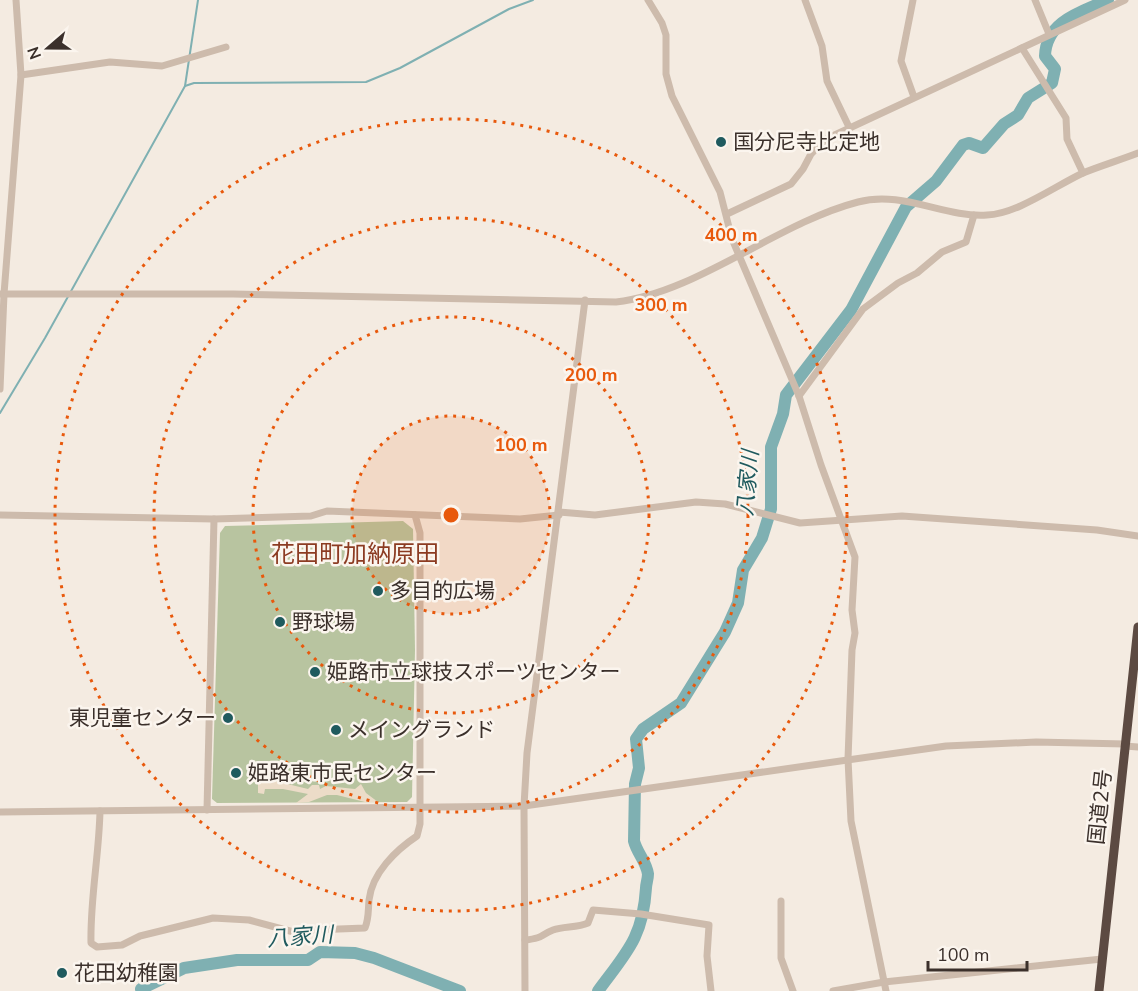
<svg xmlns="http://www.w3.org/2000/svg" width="1138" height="991" font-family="'Nunito Sans','Noto Sans JP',sans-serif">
	<rect width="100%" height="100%" fill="#f4ebe1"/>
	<path fill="#b8c4a0" d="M403 521 413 529 415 650 412 797 407 802 217 803 212 799 220 533 225 526Z"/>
	<path fill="#ecdcc8" d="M258 772 267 779 308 789 312 785H319L320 789 326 786 355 789 361 784 366 793 378 802H365L337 795H327L309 802 296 803 308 794 283 789H265L264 794 258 793Z"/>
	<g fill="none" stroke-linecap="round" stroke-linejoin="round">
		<g stroke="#7fb0b2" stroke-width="2">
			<path d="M185 86 194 83 366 82 400 68 509 9 533 0"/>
			<path d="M0 413 45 338 185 86 198 0"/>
		</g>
		<g stroke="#7fb0b2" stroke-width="12">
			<path d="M141 989 184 968 237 960H308L320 952 355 953 374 958 460 991"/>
			<path d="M598 991C626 953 643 938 646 888 646 884 648 879 648 874 646 861 637 853 634 841L635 784 639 768 636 739 643 729 681 703 725 632 738 603 743 570 762 538 771 509V447L783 414 786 395 851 310 906 207 936 181 963 145 969 143 983 148 1004 124 1018 115 1028 98 1052 83 1055 69 1045 56C1046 21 1081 12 1108 0"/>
		</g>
		<g stroke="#cdbbac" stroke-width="7">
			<path d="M648 0 662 23 666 35V74L672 96 720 192 732 239 799 396 821 465 855 557 852 610 855 633 852 650 848 759 851 821 886 991"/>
			<path d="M805 0 822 46 827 81 849 127"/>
			<path d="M913 0 901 61 914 97"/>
			<path d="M1035 0 1049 34"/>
			<path d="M1022 48 1066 118 1067 139 1083 173"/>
			<path d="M21 75 110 62 162 66 226 47"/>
			<path d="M727 214 791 184 803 169 811 154 826 139 1125 0"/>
			<path d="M0 294H233L616 302C697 293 777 223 858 202 903 190 944 218 987 215 1017 214 1055 186 1083 173 1100 166 1120 160 1138 153"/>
			<path d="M0 389 4 294 21 75 16 0"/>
			<path d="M799 396 863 309 898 283 917 273 942 252 966 242 974 215"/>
			<path d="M559 512 595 515 696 502 725 504 800 523 902 516 1097 530 1138 536"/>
			<path d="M0 515 214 519 311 516 327 511 520 519 559 515"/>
			<path d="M1125 746 1138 747"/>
			<path d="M207 810 214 519"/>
			<path d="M100 811C99 856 90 899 91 943L97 947 122 945 140 936 213 918 249 920 301 934 313 930 365 928C369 918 368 911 369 900 372 873 396 850 417 836L420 824V533L415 515"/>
			<path d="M0 812 524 806 946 746 1036 742 1125 744"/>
			<path d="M781 901V958L793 991"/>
			<path d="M525 940C544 938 540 935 553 930 564 926 577 928 588 923L593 910 641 914 709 925 707 956 711 991"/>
			<path d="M525 991 524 806 527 753 585 300"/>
			<path d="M833 991 884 982 1102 959"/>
		</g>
		<path stroke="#5c4a42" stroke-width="9" d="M1099 991 1138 627"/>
	</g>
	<circle cx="451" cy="515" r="99" fill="#e8590c" fill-opacity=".12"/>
	<g fill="none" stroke="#e8590c" stroke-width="3" stroke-dasharray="3 6">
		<circle cx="451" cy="515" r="99"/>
		<circle cx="451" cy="515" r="198"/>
		<circle cx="451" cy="515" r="297"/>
		<circle cx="451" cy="515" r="396"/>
	</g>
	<g fill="#1f5a5e" stroke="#fbf5ee" stroke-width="2">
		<circle cx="721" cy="142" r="6"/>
		<circle cx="378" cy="591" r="6"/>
		<circle cx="280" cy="622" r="6"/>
		<circle cx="315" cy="672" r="6"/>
		<circle cx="228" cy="718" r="6"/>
		<circle cx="336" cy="730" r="6"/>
		<circle cx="236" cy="773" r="6"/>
		<circle cx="62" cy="973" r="6"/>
	</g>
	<g text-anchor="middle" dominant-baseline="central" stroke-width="5" stroke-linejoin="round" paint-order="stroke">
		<g font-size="21" fill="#3b302b" stroke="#fbf5ee" text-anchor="start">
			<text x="733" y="142">国分尼寺比定地</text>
			<text x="390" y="591">多目的広場</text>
			<text x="292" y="622">野球場</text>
			<text x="327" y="672">姫路市立球技スポーツセンター</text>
			<text x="216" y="718" text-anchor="end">東児童センター</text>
			<text x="348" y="730">メイングランド</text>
			<text x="248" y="773">姫路東市民センター</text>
			<text x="74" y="973">花田幼稚園</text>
		</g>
		<g font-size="21" fill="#3b302b" stroke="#fbf5ee">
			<text transform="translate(1100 807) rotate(-84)">国道2号</text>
		</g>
		<g font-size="22" font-style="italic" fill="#1f5a5e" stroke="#fbf5ee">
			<text transform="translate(748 483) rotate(-85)">八家川</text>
			<text transform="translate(300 937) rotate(-4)">八家川</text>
		</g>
		<g font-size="24" fill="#8c3b22" stroke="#fbf5ee">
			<text x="355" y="554">花田町加納原田</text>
		</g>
	</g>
	<circle cx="451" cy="515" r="9" fill="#e8590c" stroke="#fbf5ee" stroke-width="3"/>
	<g font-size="18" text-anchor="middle" font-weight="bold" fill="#e8590c" stroke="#fbf5ee" stroke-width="5" stroke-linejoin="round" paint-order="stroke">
		<text x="731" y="241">400 m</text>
		<text x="661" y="311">300 m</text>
		<text x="591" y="381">200 m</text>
		<text x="521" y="451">100 m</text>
	</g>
	<g transform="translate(48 48) rotate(250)" stroke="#fbf5ee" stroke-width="4.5" paint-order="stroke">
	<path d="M0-4.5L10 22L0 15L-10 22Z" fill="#3b302b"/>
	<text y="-9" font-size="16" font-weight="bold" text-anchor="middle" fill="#3b302b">N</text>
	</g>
	<path d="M928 961v9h99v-9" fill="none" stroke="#3b302b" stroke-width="3"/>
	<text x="937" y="961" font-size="18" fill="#3b302b" stroke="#fbf5ee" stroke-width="4.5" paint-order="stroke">100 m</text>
</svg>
